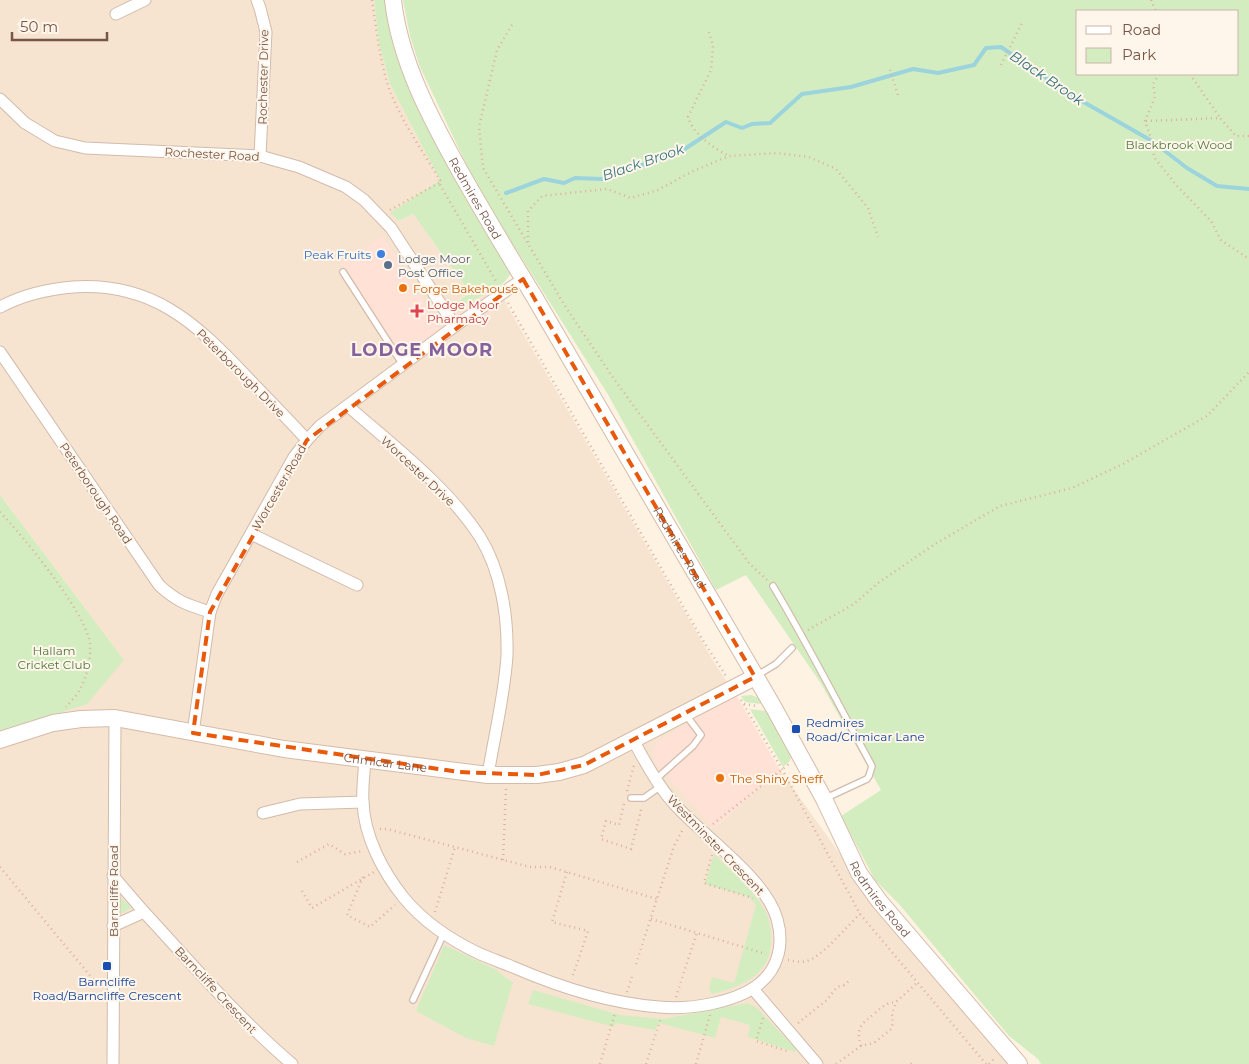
<svg xmlns="http://www.w3.org/2000/svg" width="1249" height="1064" font-family="Montserrat,sans-serif">
	<rect width="100%" height="100%" fill="#fef2e3"/>
	<path fill="#f6e4d1" d="M0 0H374L379 43 390 84 440 180 391 213 399 221 413 214 470 293 458 300 468 303 501 286 506 304 715 664 736 695 714 828 780 770 885 917 1013 1064H0V732L124 660 0 495Z"/>
	<g fill="#ffe1d6">
		<path d="M383 236 440 329 403 357 340 263Z"/>
		<path d="M736 695 780 770 714 828 655 763 653 752 657 742Z"/>
	</g>
	<g fill="#d4edc0" fill-rule="evenodd">
		<path d="M374 0H393L405 55 511 272C505 288 483 295 468 303L458 301 470 293 413 214 399 221 390 213 440 180 390 84 379 43Z"/>
		<path d="M403 0H1249V1064H1041L1038 1059 1009 1036 899 904 875 880 841 816 881 790 820 682 746 575 716 590 607 393 497 219 469 170 420 67 410 36ZM1078 11H1238V74H1078Z"/>
		<path d="M0 495 124 660 87 704 0 732Z"/>
		<path d="M751 695 759 698 761 704 745 702 741 696Z"/>
		<path d="M750 709 766 711 791 757 790 761 783 767Z"/>
		<path d="M714 854C731 871 751 887 763 907 769 916 771 927 771 937 773 974 743 986 712 994L709 989 712 977 734 983 756 905 749 897 705 884Z"/>
		<path d="M119 896 132 908 119 914Z"/>
		<path d="M444 945 497 970 503 976 513 982 494 1046 466 1038 416 1011Z"/>
		<path d="M533 990 620 1015 663 1019 748 1003 757 1008 796 1049 795 1052 748 1037 750 1025 721 1017 715 1038 659 1023 655 1030 616 1023 614 1027 528 1004Z"/>
	</g>
	<g fill="none" stroke-linecap="round" stroke-linejoin="round">
		<path stroke="#9bd4dc" stroke-width="4" d="M506 193 544 179 564 183 575 178 602 179 680 152 726 122 742 128 752 124 770 123 802 94 851 87 913 69 938 73 974 65 986 48 1001 47 1073 96 1152 141 1187 168 1217 186 1249 189"/>
		<g stroke="#d2bbab" stroke-width="8">
			<g id="lane">
				<path d="M343 272 403 365"/>
				<path d="M773 586C808 644 839 706 872 766L869 776 867 779 826 798"/>
				<path d="M756 676 776 664 792 648"/>
				<path d="M656 779 693 746 701 735 686 715"/>
				<path d="M631 798H644L661 786"/>
				<path d="M413 1000 444 933"/>
			</g>
		</g>
		<g stroke="#d2bbab" stroke-width="13">
			<g id="street">
				<path d="M257 0 260 8 266 32 260 156"/>
				<path d="M116 14 145 0"/>
				<path d="M0 99 25 123 55 141 85 148 260 156 299 167 346 187 364 200 391 228 455 326"/>
				<path d="M0 307C23 295 48 289 73 287 152 282 195 322 246 376 266 397 287 418 307 440"/>
				<path d="M0 352 159 585C177 602 188 605 210 612"/>
				<path d="M348 406C393 446 447 486 480 537 501 571 508 616 507 655 505 693 494 737 488 775"/>
				<path d="M251 534 357 585"/>
				<path d="M193 733 210 612 217 594 294 457 307 440 320 426 455 326 523 279"/>
				<path d="M365 760C364 774 362 789 363 802 364 836 383 872 404 898 423 921 451 940 478 953 489 958 501 962 513 967 559 987 608 1003 659 1007 689 1010 735 1003 759 984 779 968 784 943 777 919 766 880 709 840 680 810 660 790 647 765 633 740"/>
				<path d="M263 813 300 804 363 802"/>
				<path d="M113 876 144 912"/>
				<path d="M113 926 144 912C192 964 238 1018 292 1064"/>
				<path d="M753 989 817 1064"/>
				<path d="M113 1064 115 718"/>
			</g>
		</g>
		<g stroke="#d6bba8" stroke-width="18">
			<g id="secondary">
				<path id="s1" d="M393 0C400 62 431 119 461 173 485 215 510 257 535 298L774 708 824 799 859 873 880 902 1019 1064"/>
				<path id="s2" d="M0 740 53 723 81 719 115 718 284 749 488 775H537L559 772 584 765 755 677"/>
			</g>
		</g>
		<g stroke="#dbb19b" stroke-width="2.5" stroke-dasharray="1 4" stroke-linecap="butt">
			<path d="M372 0C376 27 379 53 386 79 395 112 422 150 440 180L439 183 497 283"/>
			<path d="M1151 0 1156 11"/>
			<path d="M512 25 497 50 479 127 483 168 565 306 614 379 749 563 767 580"/>
			<path d="M709 32 713 46 711 70 688 117C693 134 713 148 729 156"/>
			<path d="M1001 65 1022 23"/>
			<path d="M890 70 898 95"/>
			<path d="M1159 74 1153 84 1155 97 1145 121 1152 141 1154 157 1177 186 1211 221 1221 240 1249 259"/>
			<path d="M1190 74 1220 118"/>
			<path d="M1146 121 1220 118 1236 136H1249"/>
			<path d="M390 210 439 183"/>
			<path d="M528 242V211L542 196 607 189 631 198 658 190 691 172 729 156 777 153 809 157 836 169 868 208 878 237"/>
			<path d="M508 303 702 639 726 676"/>
			<path d="M0 512C22 535 89 616 90 645 91 658 87 677 80 689 77 696 70 702 66 707"/>
			<path d="M808 630 854 604 878 583 935 544 1000 506 1072 488 1123 464 1207 416 1249 372"/>
			<path d="M741 700 782 769 860 914 986 1064"/>
			<path d="M744 704 757 706"/>
			<path d="M627 791 634 765"/>
			<path d="M624 804 619 825 606 821 601 839 631 849 642 806"/>
			<path d="M713 824 789 764"/>
			<path d="M380 829H387L530 867H550L657 899"/>
			<path d="M712 855 704 883 753 898"/>
			<path d="M503 860 506 789"/>
			<path d="M297 862 329 844 345 854 363 851"/>
			<path d="M0 867 97 984 103 987"/>
			<path d="M567 872 552 922 588 931 572 978"/>
			<path d="M363 877 347 915 370 927 395 905"/>
			<path d="M302 891 312 908 374 872"/>
			<path d="M435 912 455 847"/>
			<path d="M651 919 766 954"/>
			<path d="M788 960C794 961 801 963 807 961 822 957 848 925 860 914"/>
			<path d="M636 964 674 846 683 829"/>
			<path d="M627 992 632 977"/>
			<path d="M676 997 697 932"/>
			<path d="M763 1018 756 1041 790 1052"/>
			<path d="M798 1023 827 1000 837 987 844 985 850 980"/>
			<path d="M861 1046C855 1027 862 1024 875 1013 882 1007 886 1003 896 1002"/>
			<path d="M600 1064 615 1013"/>
			<path d="M646 1064 661 1018"/>
			<path d="M696 1064 710 1015"/>
			<path d="M836 1064 861 1046 874 1043 891 1029 893 1023 892 1014 896 1002 917 983"/>
			<path d="M911 1064 915 1061"/>
			<path d="M989 1064 995 1058"/>
		</g>
		<use href="#lane" stroke="#fff" stroke-width="5.5"/>
		<use href="#street" stroke="#fff" stroke-width="11"/>
		<use href="#secondary" stroke="#fff" stroke-width="16"/>
	</g>
	<path fill="none" stroke="#e8590c" stroke-width="4" stroke-dasharray="10 6" stroke-linejoin="round" d="M523 279 755 677 584 765 537 775 459 772 193 733 210 612 307 440Z"/>
	<circle fill="#3f7fe0" stroke="#fff6eb" stroke-width="2" cx="381" cy="254" r="5"/>
	<circle fill="#5c6f8a" stroke="#fff6eb" stroke-width="2" cx="388" cy="265" r="5"/>
	<g fill="#e8710a" stroke="#fff6eb" stroke-width="2">
		<circle cx="403" cy="288" r="5"/>
		<circle cx="720" cy="778" r="5"/>
	</g>
	<path fill="#e0444e" stroke="#fff6eb" stroke-width="2" d="M414.5 303.5h5v5h5v5h-5v5h-5v-5h-5v-5h5z"/>
	<g fill="#1a4fb4" stroke="#fff6eb" stroke-width="2">
		<rect x="791" y="724" width="10" height="10" rx="2.5"/>
		<rect x="102" y="961" width="10" height="10" rx="2.5"/>
	</g>
	<g text-anchor="middle" dominant-baseline="central" stroke-width="4" stroke-linejoin="round" paint-order="stroke">
		<g font-size="12" fill="#785647" stroke="#fff6eb">
			<text transform="translate(263 77) rotate(-89)">Rochester Drive</text>
			<text transform="translate(212 154) rotate(3)">Rochester Road</text>
			<text stroke="none"><textPath href="#s1" startOffset="216">Redmires Road</textPath></text>
			<text transform="translate(241 373) rotate(45)">Peterborough Drive</text>
			<text transform="translate(418 471) rotate(43)">Worcester Drive</text>
			<text transform="translate(279 487) rotate(-60)">Worcester Road</text>
			<text transform="translate(96 493) rotate(56)">Peterborough Road</text>
			<text stroke="none"><textPath href="#s1" startOffset="621">Redmires Road</textPath></text>
			<text stroke="none"><textPath href="#s2" startOffset="392">Crimicar Lane</textPath></text>
			<text transform="translate(716 845) rotate(46)">Westminster Crescent</text>
			<text transform="translate(113 891) rotate(-90)">Barncliffe Road</text>
			<text stroke="none"><textPath href="#s1" startOffset="1026">Redmires Road</textPath></text>
			<text transform="translate(216 990) rotate(47)">Barncliffe Crescent</text>
		</g>
		<g font-size="12" fill="#507a3c" stroke="#fff6eb">
			<text x="1179" y="144">Blackbrook Wood</text>
			<text x="54" y="650">Hallam<tspan x="54" dy="14">Cricket Club</tspan></text>
		</g>
		<g font-size="12" fill="#366cbe" stroke="#fff6eb" text-anchor="end">
			<text x="371" y="254">Peak Fruits</text>
		</g>
		<g font-size="12" fill="#4e5e75" stroke="#fff6eb" text-anchor="start">
			<text x="398" y="258">Lodge Moor<tspan x="398" dy="14">Post Office</tspan></text>
		</g>
		<g font-size="12" fill="#c56008" stroke="#fff6eb" text-anchor="start">
			<text x="413" y="288">Forge Bakehouse</text>
			<text x="730" y="778">The Shiny Sheff</text>
		</g>
		<g font-size="12" fill="#be3a42" stroke="#fff6eb" text-anchor="start">
			<text x="427" y="304">Lodge Moor<tspan x="427" dy="14">Pharmacy</tspan></text>
		</g>
		<g font-size="12" fill="#164399" stroke="#fff6eb" text-anchor="start">
			<text x="806" y="722">Redmires<tspan x="806" dy="14">Road/Crimicar Lane</tspan></text>
			<text x="107" y="981" text-anchor="middle">Barncliffe<tspan x="107" dy="14">Road/Barncliffe Crescent</tspan></text>
		</g>
		<g font-size="14" font-style="italic" fill="#39767f" stroke="#fff6eb">
			<text transform="translate(1047 78) rotate(34)">Black Brook</text>
			<text transform="translate(643 162) rotate(-19)">Black Brook</text>
		</g>
		<g font-size="18" font-weight="bold" letter-spacing="1" fill="#86629c" stroke="#fff6eb">
			<text x="422" y="350">LODGE MOOR</text>
		</g>
	</g>
	<rect x="1076" y="10" width="162" height="65" fill="#fff6eb" stroke="#c9b6a9"/>
	<rect x="1086" y="26" width="25" height="8" fill="#ffffff" stroke="#c9b6a9"/>
	<text x="1122" y="35" font-size="15" fill="#785647">Road</text>
	<rect x="1086" y="48" width="25" height="15" fill="#d4edc0" stroke="#c9b6a9"/>
	<text x="1122" y="60" font-size="15" fill="#785647">Park</text>
	<path d="M12 32v8h95v-8" fill="none" stroke="#785647" stroke-width="2.5"/>
	<text x="20" y="32" font-size="15" fill="#785647" stroke="#fff6eb" stroke-width="4" paint-order="stroke">50 m</text>
</svg>
